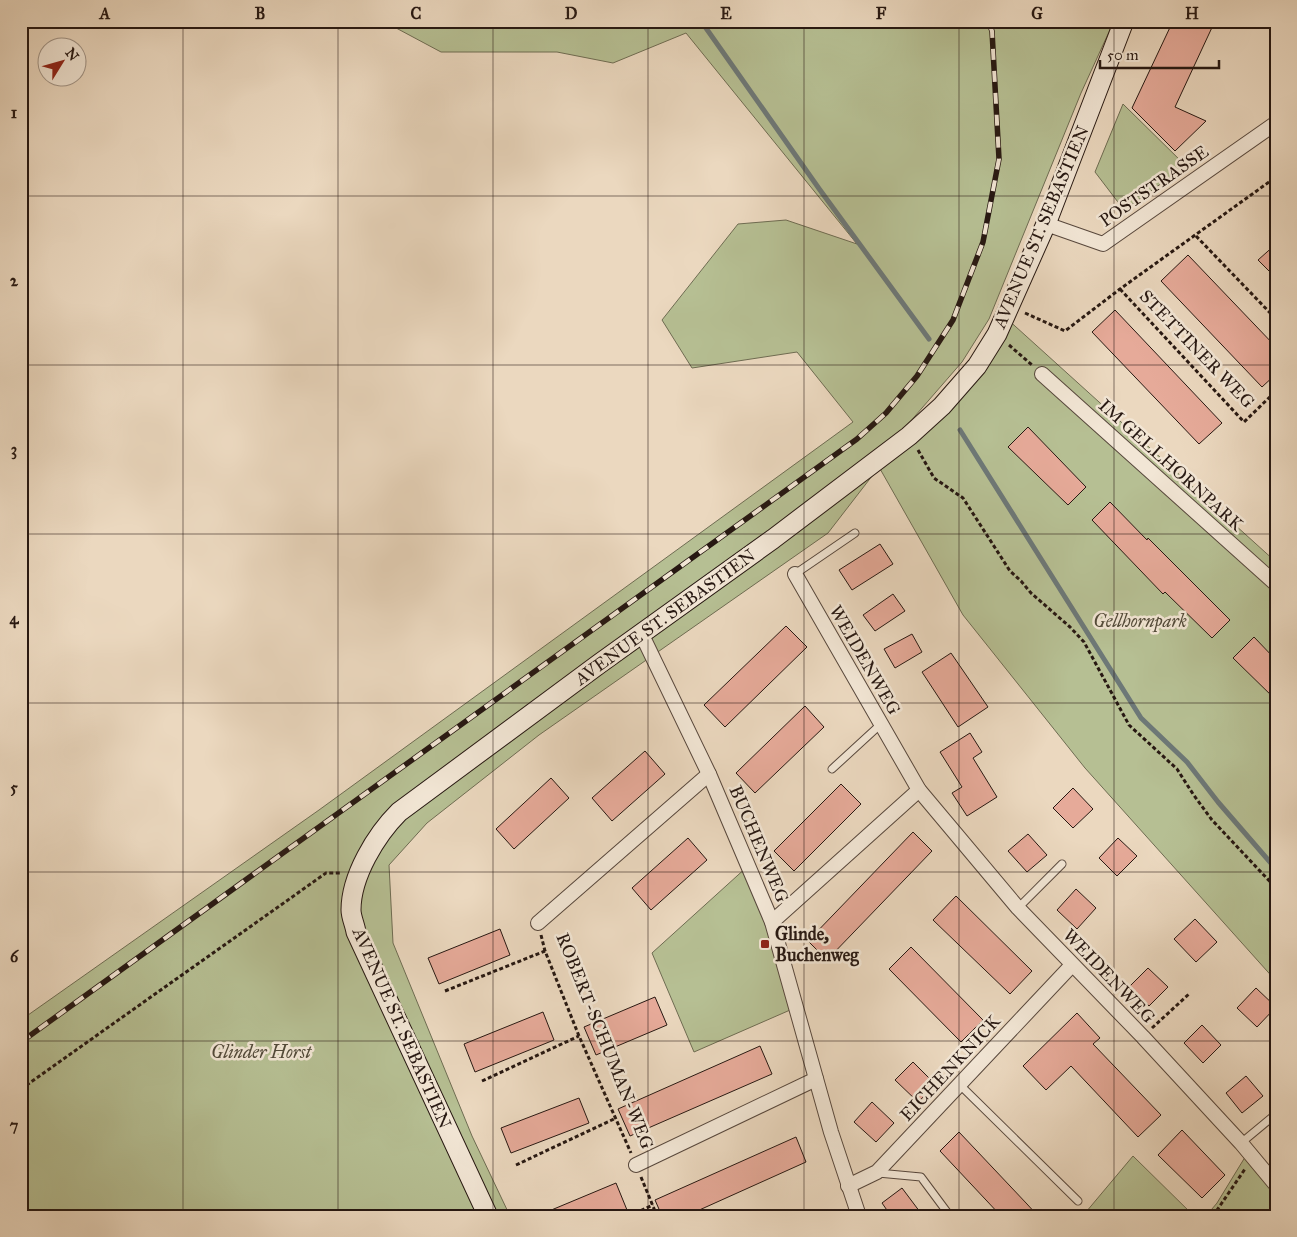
<svg xmlns="http://www.w3.org/2000/svg" width="1297" height="1237" font-family="'IM FELL Great Primer',serif">
	<rect width="100%" height="100%" fill="#ebd8bf"/>
	<filter id="stains"><feTurbulence type="fractalNoise" baseFrequency=".004" numOctaves="4"/><feColorMatrix values="0 0 0 0 .2 0 0 0 0 .09 0 0 0 0 .02 0 0 0 .5 -.17"/></filter>
	<radialGradient id="worn" r=".72"><stop offset=".6" stop-color="#630" stop-opacity="0"/><stop offset="1" stop-color="#630" stop-opacity=".3"/></radialGradient>
	<g fill="#b6bf93" stroke="#6e6c52">
		<path d="M383 21H1114L1081 93 989 319 962 362 902 431 913 439 1005 317 1276 562V981L1085 768 963 615 879 467 828 533 539 735 427 823 389 865 393 943 472 1136 510 1216H21V1020L319 810 853 422 797 352 692 368 662 320 738 224 786 220 857 244 686 33 613 63 557 52H441Z"/>
		<path d="M1123 104 1186 166 1124 210 1095 172Z"/>
		<path d="M748 866 797 1007 694 1052 652 953Z"/>
		<path d="M1250 1149 1276 1179V1216H1206L1217 1203Z"/>
		<path d="M1133 1156 1194 1216H1086V1212Z"/>
	</g>
	<g fill="none" stroke-linecap="round" stroke-linejoin="round">
		<g stroke="#6d7877" stroke-width="5">
			<path d="M701 21 820 190 929 339"/>
			<path d="M960 430 1141 718 1187 762 1218 802 1276 869"/>
		</g>
	</g>
	<g fill="#e6aa99" stroke="#271812">
		<path d="M1173 21H1215L1175 107 1206 121 1175 151 1132 108Z"/>
		<path d="M1276 244V278L1258 260Z"/>
		<path d="M1188 255 1276 347V374L1262 387 1161 281Z"/>
		<path d="M1115 310 1222 423 1199 444 1092 332Z"/>
		<path d="M1028 427 1086 487 1068 505 1008 447Z"/>
		<path d="M1110 502 1147 540 1148 538 1230 620 1212 638 1165 592 1163 594 1092 520Z"/>
		<path d="M880 544 893 564 852 590 839 570Z"/>
		<path d="M893 594 905 611 875 631 863 615Z"/>
		<path d="M786 626 807 647 725 727 704 705Z"/>
		<path d="M912 634 922 652 895 668 884 649Z"/>
		<path d="M1254 637 1276 660V700L1233 658Z"/>
		<path d="M951 653 988 707 958 727 922 672Z"/>
		<path d="M805 706 824 727 755 793 736 773Z"/>
		<path d="M970 733 982 752 973 758 997 797 967 816 952 793 962 787 940 752Z"/>
		<path d="M645 751 665 774 612 821 592 798Z"/>
		<path d="M551 778 569 798 514 849 496 829Z"/>
		<path d="M841 784 861 804 794 871 774 851Z"/>
		<path d="M1073 788 1093 809 1073 828 1053 808Z"/>
		<path d="M913 832 932 851 827 960 808 941Z"/>
		<path d="M1028 834 1047 855 1027 872 1008 851Z"/>
		<path d="M688 838 707 860 651 910 632 888Z"/>
		<path d="M1118 838 1137 856 1117 876 1099 858Z"/>
		<path d="M1076 889 1096 908 1077 929 1057 910Z"/>
		<path d="M956 896 1032 971 1010 994 933 920Z"/>
		<path d="M1195 919 1217 942 1196 962 1174 939Z"/>
		<path d="M500 929 510 955 439 984 428 958Z"/>
		<path d="M911 947 983 1020 961 1042 889 969Z"/>
		<path d="M1148 968 1168 987 1149 1006 1130 986Z"/>
		<path d="M1256 988 1276 1007 1257 1027 1237 1008Z"/>
		<path d="M655 997 667 1025 596 1055 584 1027Z"/>
		<path d="M543 1012 554 1040 475 1072 464 1044Z"/>
		<path d="M1077 1013 1100 1038 1093 1044 1161 1115 1138 1137 1071 1066 1046 1090 1023 1066Z"/>
		<path d="M1202 1025 1221 1045 1203 1063 1184 1043Z"/>
		<path d="M760 1046 772 1074 630 1136 618 1109Z"/>
		<path d="M913 1062 936 1085 918 1102 895 1080Z"/>
		<path d="M1246 1076 1263 1096 1242 1113 1226 1093Z"/>
		<path d="M579 1098 589 1123 511 1153 501 1128Z"/>
		<path d="M872 1102 894 1123 876 1142 854 1122Z"/>
		<path d="M1182 1130 1225 1175 1202 1198 1158 1155Z"/>
		<path d="M959 1132 1027 1204 1038 1216H1001L940 1151Z"/>
		<path d="M796 1137 806 1162 686 1216H662L655 1200Z"/>
		<path d="M616 1183 627 1210 614 1216H537Z"/>
		<path d="M902 1188 923 1216H891L882 1203Z"/>
	</g>
	<g fill="none" stroke-linecap="round" stroke-linejoin="round">
		<g stroke="#58483d" stroke-width="9">
			<g id="service">
				<path d="M795 574 855 533"/>
				<path d="M832 769 881 724"/>
				<path d="M1018 908 1062 864"/>
				<path d="M960 1085 1078 1201"/>
				<path d="M1241 1143 1276 1114"/>
				<path d="M878 1173 921 1177 950 1216"/>
			</g>
		</g>
		<g stroke="#58483d" stroke-width="16">
			<g id="minor">
				<path d="M1046 224 1103 244 1276 123"/>
				<path d="M1042 374 1276 584"/>
				<path d="M795 574 919 790 1018 908 1143 1037 1241 1143 1276 1185"/>
				<path d="M641 633 709 774 772 922 831 1132 859 1216"/>
				<path d="M772 922 919 790"/>
				<path d="M538 923 709 774"/>
				<path d="M636 1165 816 1079"/>
				<path d="M848 1186 877 1172 1072 965"/>
			</g>
		</g>
		<g stroke="#271812" stroke-width="21">
			<path id="secondary" d="M488 1216 356 932C355 925 351 917 351 910 351 876 376 835 399 812L599 664 773 539 909 436 942 406 977 366 997 334 1046 224 1124 21"/>
		</g>
		<g stroke="#271812" stroke-width="3" stroke-dasharray="4 2.5" stroke-linecap="butt">
			<path d="M1196 236 1276 319"/>
			<path d="M1120 289 1244 422 1276 391"/>
			<path d="M1025 313 1065 331 1120 289 1276 177"/>
			<path d="M1009 345 1032 365"/>
			<path d="M918 450 934 478 963 498 1010 571 1021 581 1031 593 1070 627 1084 642 1129 725 1177 769 1193 794 1212 820 1276 888"/>
			<path d="M541 935 545 951 579 1036 631 1153"/>
			<path d="M445 991 545 951"/>
			<path d="M1152 1028 1189 994"/>
			<path d="M482 1081 579 1036"/>
			<path d="M21 1089 326 873H342"/>
			<path d="M516 1165 616 1118"/>
			<path d="M641 1177 657 1216"/>
			<path d="M629 1216 653 1205"/>
			<path d="M1213 1216 1245 1169"/>
		</g>
		<use href="#service" stroke="#f2e6d5" stroke-width="7"/>
		<use href="#minor" stroke="#f2e6d5" stroke-width="14"/>
		<use href="#secondary" stroke="#f2e6d5" stroke-width="19"/>
		<g stroke="#271812" stroke-width="5.5">
			<path id="rail" d="M21 1042 857 439 886 413 917 376 953 320 983 242 999 159 992 31 988 21"/>
		</g>
		<use href="#rail" stroke="#f2e6d5" stroke-width="4" stroke-dasharray="11" stroke-linecap="butt"/>
	</g>
	<path fill="none" stroke="#271812" stroke-width="1" stroke-opacity="0.55" d="M183 21V1216M338 21V1216M493 21V1216M648 21V1216M804 21V1216M959 21V1216M1114 21V1216M21 196H1276M21 365H1276M21 534H1276M21 703H1276M21 872H1276M21 1041H1276"/>
	<rect fill="#8f2418" stroke="#f2e6d5" stroke-width="2" x="760" y="939" width="10" height="10" rx="2.5"/>
	<g text-anchor="middle" dominant-baseline="central" stroke-width="5" stroke-linejoin="round" paint-order="stroke">
		<g font-size="18" fill="#271812" stroke="#f2e6d5">
			<text transform="translate(1154 186) rotate(-35)">POSTSTRASSE</text>
			<text transform="translate(1041 227) rotate(-67)">AVENUE ST. SEBASTIEN</text>
			<text transform="translate(1197 349) rotate(46)">STETTINER WEG</text>
			<text transform="translate(1171 465) rotate(42)">IM GELLHORNPARK</text>
			<text transform="translate(665 617) rotate(-36)">AVENUE ST. SEBASTIEN</text>
			<text transform="translate(865 660) rotate(60)">WEIDENWEG</text>
			<text transform="translate(759 844) rotate(67)">BUCHENWEG</text>
			<text transform="translate(1109 976) rotate(46)">WEIDENWEG</text>
			<text transform="translate(402 1028) rotate(66)">AVENUE ST. SEBASTIEN</text>
			<text transform="translate(605 1041) rotate(68)">ROBERT-SCHUMAN-WEG</text>
			<text transform="translate(950 1068) rotate(-47)">EICHENKNICK</text>
		</g>
		<g font-size="18" font-style="italic" fill="#524a39" stroke="#f2e6d5">
			<text x="1140" y="621">Gellhornpark</text>
			<text x="261" y="1052">Glinder Horst</text>
		</g>
		<g font-size="18" font-weight="bold" fill="#271812" stroke="#f2e6d5" text-anchor="start">
			<text x="775" y="934">Glinde,<tspan x="775" dy="21">Buchenweg</tspan></text>
		</g>
	</g>
	<rect width="1297" height="1237" fill="none" stroke="#ebd8bf" stroke-width="55"/>
	<g transform="translate(62 62) rotate(53)"><circle r="24" fill="#f2e6d5" stroke="#a19487"/>
	<path d="M0-4L9 19L0 12L-9 19Z" fill="#8f2418"/>
	<text y="-8" font-size="14" font-weight="bold" text-anchor="middle" fill="#271812">N</text>
	</g>
	<path d="M1100 60v8h119v-8" fill="none" stroke="#271812" stroke-width="2.5"/>
	<text x="1107" y="60" font-size="15" fill="#271812" stroke="#f2e6d5" stroke-width="4" paint-order="stroke">50 m</text>
	<rect x="28" y="28" width="1242" height="1182" fill="none" stroke="#271812" stroke-width="2"/>
	<g font-size="16" text-anchor="middle" font-weight="bold" fill="#271812">
		<text x="105" y="19">A</text>
		<text x="260" y="19">B</text>
		<text x="416" y="19">C</text>
		<text x="571" y="19">D</text>
		<text x="726" y="19">E</text>
		<text x="881" y="19">F</text>
		<text x="1037" y="19">G</text>
		<text x="1192" y="19">H</text>
		<text x="14" y="118">1</text>
		<text x="14" y="286">2</text>
		<text x="14" y="455">3</text>
		<text x="14" y="624">4</text>
		<text x="14" y="793">5</text>
		<text x="14" y="962">6</text>
		<text x="14" y="1131">7</text>
	</g>
	<rect width="100%" height="100%" filter="url(#stains)"/>
	<rect width="100%" height="100%" fill="url(#worn)"/>
</svg>
